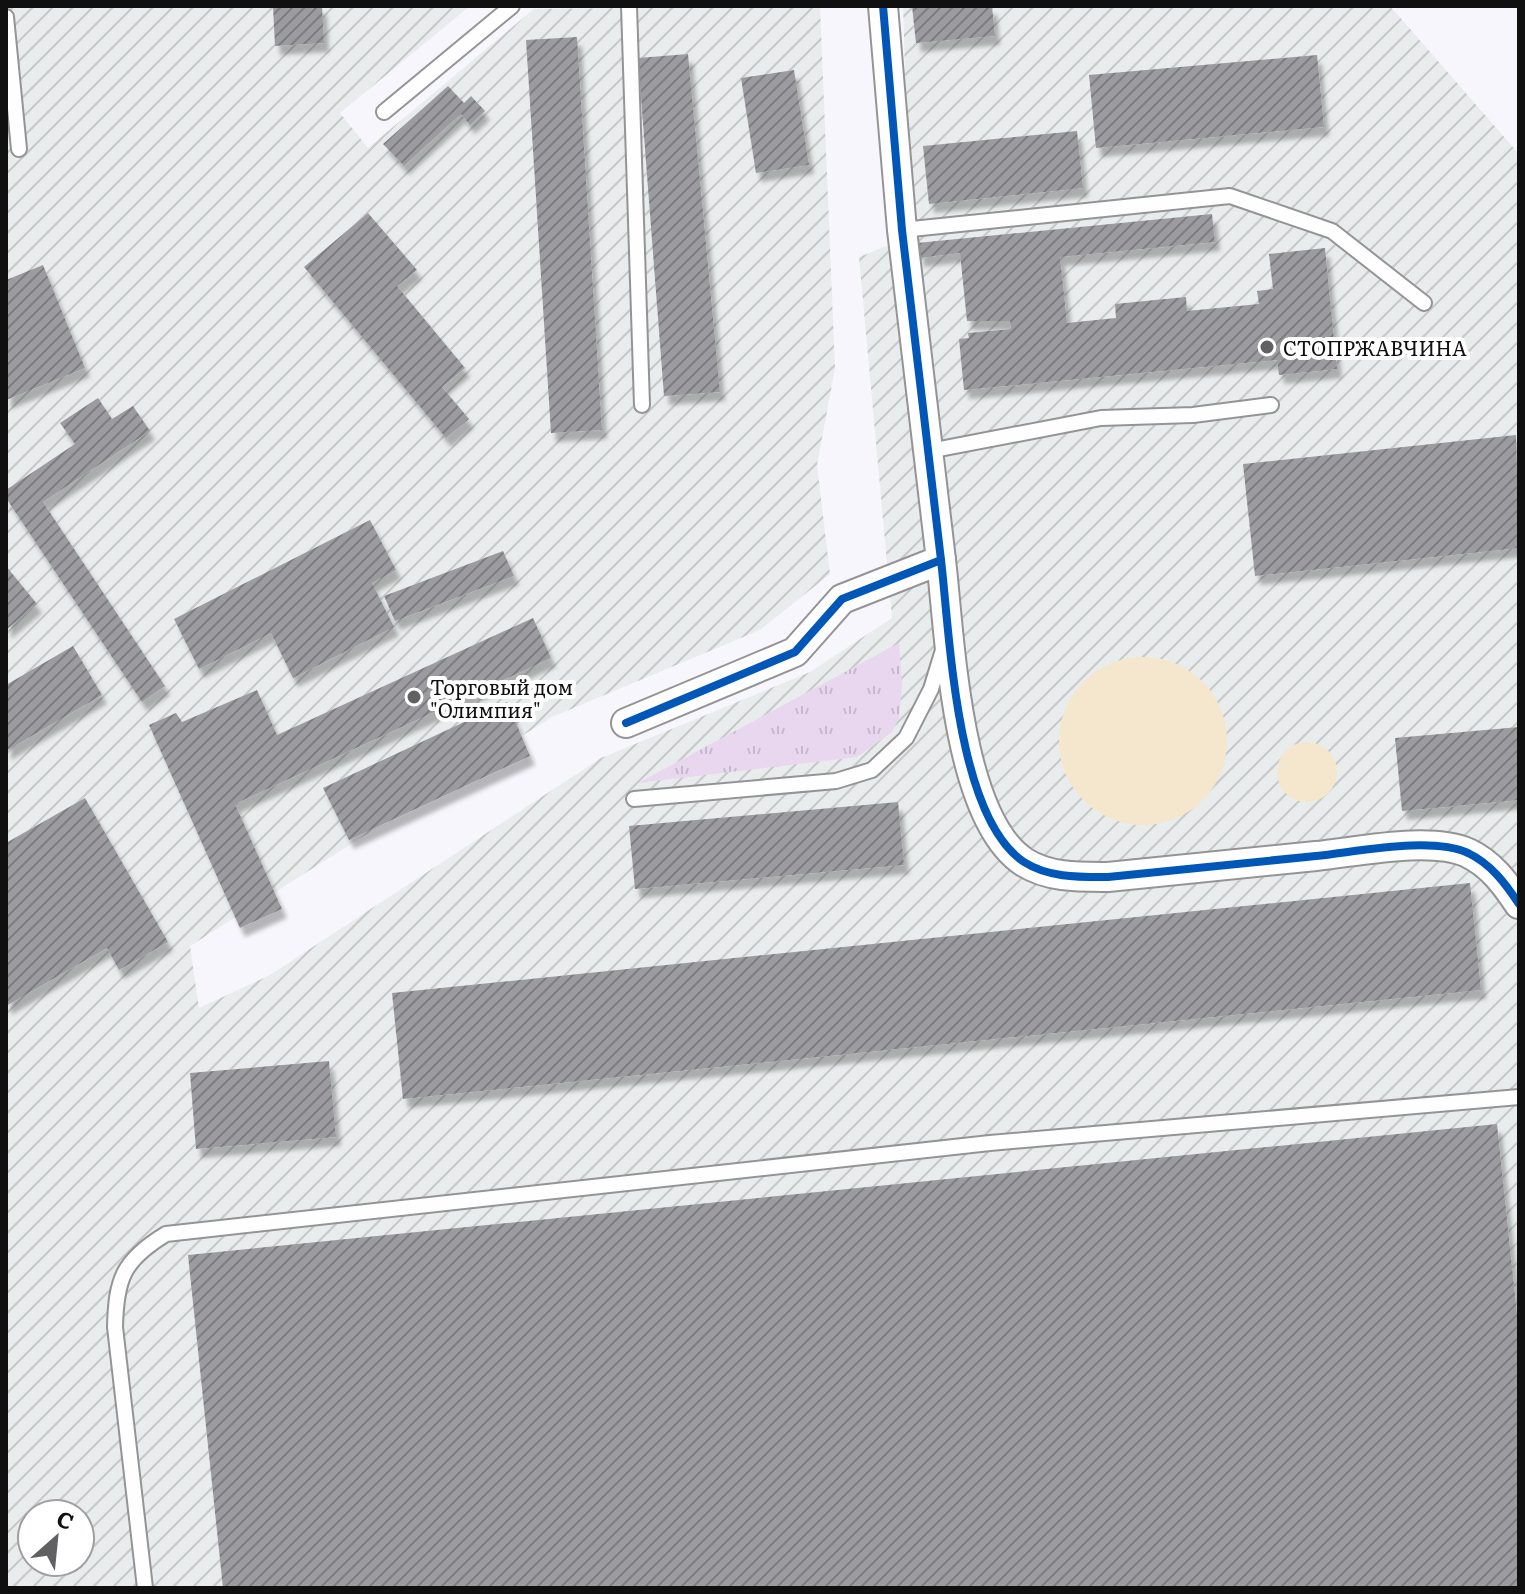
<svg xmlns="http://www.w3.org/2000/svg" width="1525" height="1594" font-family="Literata,serif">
	<defs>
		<pattern id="industrial-furrows" width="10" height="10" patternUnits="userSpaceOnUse" patternTransform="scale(2)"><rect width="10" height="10" fill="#e9ecec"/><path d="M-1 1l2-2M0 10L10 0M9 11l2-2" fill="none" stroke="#c7c9c9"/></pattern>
		<pattern id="grass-tufts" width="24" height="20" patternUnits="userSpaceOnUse" patternTransform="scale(2)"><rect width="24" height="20" fill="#e9d7f0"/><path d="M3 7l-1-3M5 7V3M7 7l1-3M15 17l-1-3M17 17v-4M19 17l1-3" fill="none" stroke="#c7b8cd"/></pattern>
		<pattern id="building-hatch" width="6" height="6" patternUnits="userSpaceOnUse" patternTransform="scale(2)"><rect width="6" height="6" fill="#9c9ca0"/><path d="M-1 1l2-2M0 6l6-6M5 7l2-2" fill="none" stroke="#7e7e81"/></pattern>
		<filter id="shadow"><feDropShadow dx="5" dy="9" stdDeviation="2" flood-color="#0004"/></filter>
	</defs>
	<rect width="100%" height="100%" fill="#f7f6fc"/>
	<path fill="url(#industrial-furrows)" fill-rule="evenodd" d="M6 6H470L340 113 368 148 534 9 820 6 835 368 817 465 830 574 760 630 552 717 190 946 199 1008 270 975 601 758 810 672 892 618 859 257 910 237 903 6H1390L1519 154V1588H6ZM32 1514H80V1562H32Z"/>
	<path fill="url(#grass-tufts)" d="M899 643 902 686 899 718 892 732 857 757 638 783Z"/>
	<g fill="#f4e7ce">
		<circle cx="1143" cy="741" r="84"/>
		<circle cx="1307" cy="772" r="30"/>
	</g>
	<g fill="url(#building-hatch)" filter="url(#shadow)">
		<path d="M273 6H322L324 43 275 46Z"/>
		<path d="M912 6H992L995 36 916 43Z"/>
		<path d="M577 37 602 430 551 433 526 40Z"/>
		<path d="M688 54 720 392 664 396 638 58Z"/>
		<path d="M1317 55 1324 127 1096 148 1089 75Z"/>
		<path d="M794 70 809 165 756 173 741 78Z"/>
		<path d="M448 86 464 103 471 96 485 111 470 125 461 114 404 166 383 144Z"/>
		<path d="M1077 131 1083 188 929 204 923 146Z"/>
		<path d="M368 213 417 270 397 286 465 368 442 387 469 419 446 438 304 267Z"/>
		<path d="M1212 214 1215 242 1060 257 1067 323 1116 318 1115 304 1186 297 1187 311 1259 304 1257 291 1273 289 1269 254 1325 248 1337 369 1279 375 1277 360 964 390 959 339 969 338 968 333 1011 329 1010 321H967L960 253 919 258 917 243Z"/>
		<path d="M43 265 85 368 6 400V280Z"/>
		<path d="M98 398 112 419 133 406 150 431 43 502 165 686 142 702 6 498V490L75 444 60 423Z"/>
		<path d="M1516 435 1519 548 1255 576 1243 464Z"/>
		<path d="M370 520 396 570 372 583 394 627 293 678 271 633 199 669 174 619Z"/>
		<path d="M503 551 514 576 395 621 384 596Z"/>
		<path d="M6 566 37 604 6 630Z"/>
		<path d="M533 618 551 658 235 804 282 909 240 928 149 725 176 713 182 722 257 690 277 735Z"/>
		<path d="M73 646 102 695 6 751V685Z"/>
		<path d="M507 702 530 756 349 840 323 788Z"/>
		<path d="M1519 727V800L1402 811 1395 738Z"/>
		<path d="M85 798 168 942 119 970 107 948 6 1006V843Z"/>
		<path d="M898 802 904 865 635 889 629 826Z"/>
		<path d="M1470 883 1481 990 403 1099 392 993Z"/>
		<path d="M329 1061 336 1137 196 1149 190 1073Z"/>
		<path d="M1497 1124 1519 1334V1588H223L188 1255Z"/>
	</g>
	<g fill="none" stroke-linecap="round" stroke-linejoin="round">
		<g stroke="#949496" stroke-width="18">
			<g id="service">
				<path d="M629 6 642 405"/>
				<path d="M6 17 19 149"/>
				<path d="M384 112 512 6"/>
				<path d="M902 230 1230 196 1332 231 1424 303"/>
				<path d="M929 451 1101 418 1193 415 1271 405"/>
				<path d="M634 799 836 781 872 770 906 738 931 689 943 650"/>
				<path d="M145 1588 115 1327C116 1279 123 1260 166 1234L990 1143 1519 1097"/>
			</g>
		</g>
		<g stroke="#949496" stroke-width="32">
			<g id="minor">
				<path d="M941 560C950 636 956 817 1024 862 1049 878 1080 877 1108 877 1177 870 1246 863 1316 856 1357 852 1430 836 1468 853 1491 864 1505 883 1519 904"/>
				<path d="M626 723 795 652 842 599 941 560 902 230 883 6"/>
			</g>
		</g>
		<use href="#service" stroke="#fefeff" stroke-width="14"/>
		<use href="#minor" stroke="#fefeff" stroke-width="28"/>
		<g stroke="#fff" stroke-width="13">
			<g id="cycleway">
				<path d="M941 560C950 636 956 817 1024 862 1049 878 1080 877 1108 877 1177 870 1246 863 1316 856 1357 852 1430 836 1468 853 1491 864 1505 883 1519 904"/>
				<path d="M626 723 795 652 842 599 941 560 902 230 883 6"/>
			</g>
		</g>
		<use href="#cycleway" stroke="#0057b8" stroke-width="8"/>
	</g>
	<g fill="#616063" stroke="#fff" stroke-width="3">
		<circle cx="1267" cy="347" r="8"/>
		<circle cx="414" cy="697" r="8"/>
	</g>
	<g text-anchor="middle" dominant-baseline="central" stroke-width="8" stroke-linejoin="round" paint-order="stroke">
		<g font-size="20" fill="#101010" stroke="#fff" text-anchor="start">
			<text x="1283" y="347">СТОПРЖАВЧИНА</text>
			<text x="430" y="686">Торговый дом<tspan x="430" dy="23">"Олимпия"</tspan></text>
		</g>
	</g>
	<rect width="1525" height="1594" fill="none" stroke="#101010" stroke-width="16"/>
	<g transform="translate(56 1538) rotate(27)"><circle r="38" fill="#ffffff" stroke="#9f9f9f" stroke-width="2"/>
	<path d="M0-6L14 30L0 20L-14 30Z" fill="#616063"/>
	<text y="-12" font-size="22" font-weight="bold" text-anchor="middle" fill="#101010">С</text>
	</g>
</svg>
